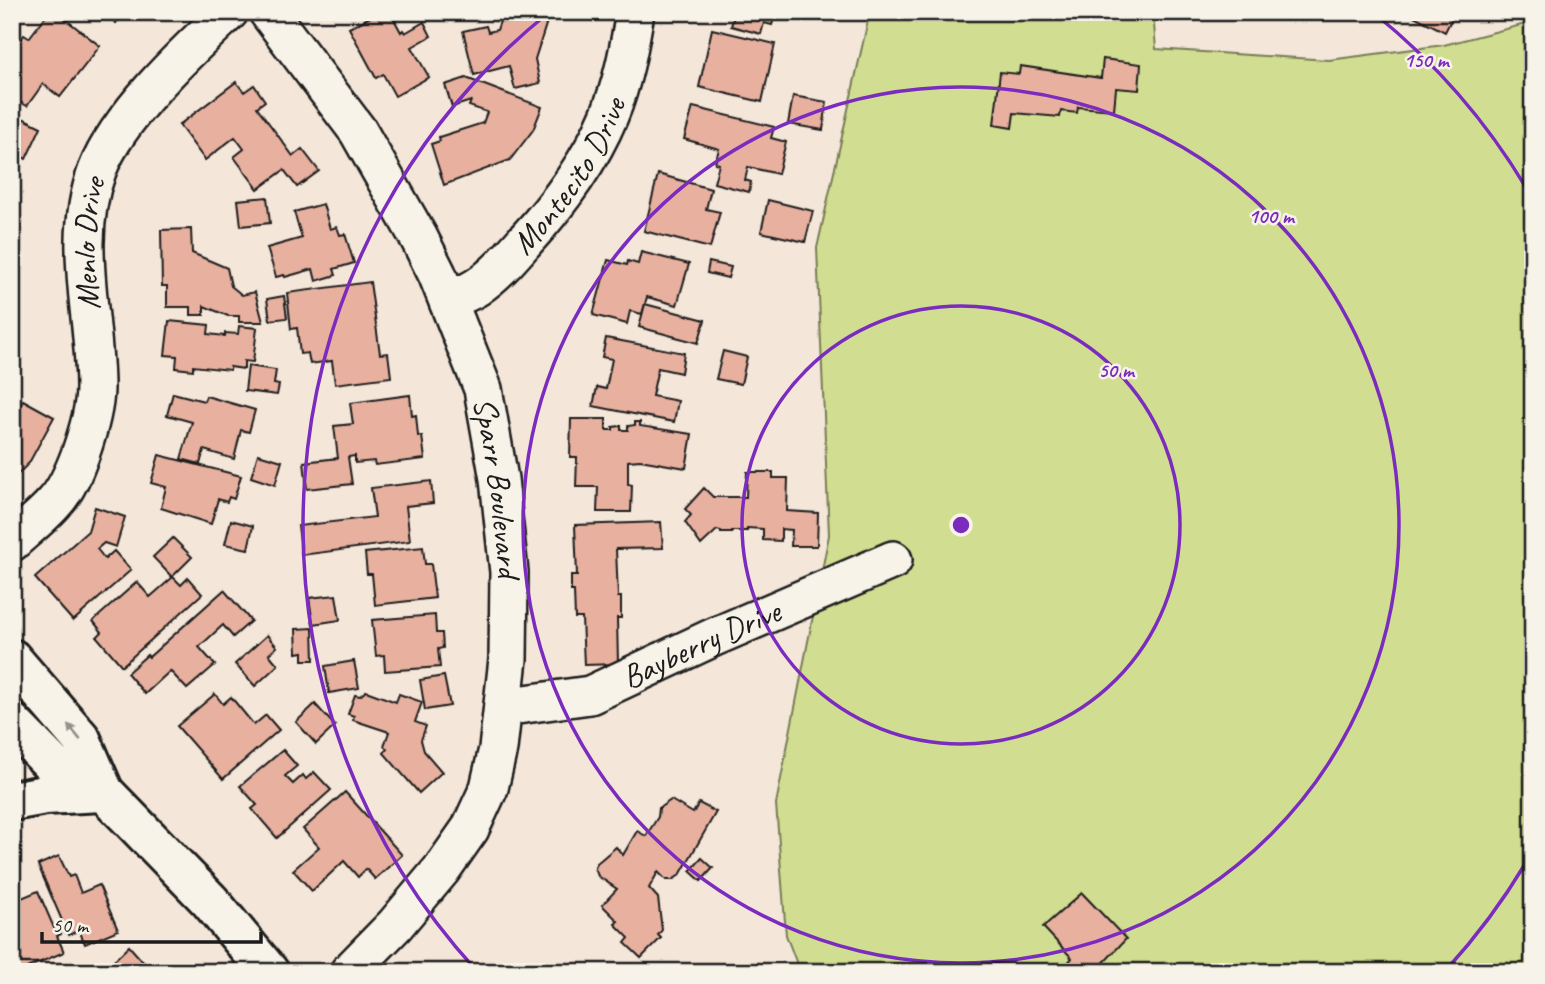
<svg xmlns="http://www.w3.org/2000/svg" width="1545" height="984" font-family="Caveat,sans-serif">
	<rect width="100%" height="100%" fill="#f4e6d9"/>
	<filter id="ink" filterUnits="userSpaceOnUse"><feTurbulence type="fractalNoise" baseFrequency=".0143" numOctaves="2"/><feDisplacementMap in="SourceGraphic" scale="14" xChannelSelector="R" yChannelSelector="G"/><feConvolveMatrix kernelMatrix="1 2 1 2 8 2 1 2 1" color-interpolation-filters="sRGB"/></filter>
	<g filter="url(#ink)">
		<path fill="#d1de91" stroke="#767d56" stroke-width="2" d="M877 12H1153L1156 49 1329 60 1444 45 1533 22V972H800L786 935 776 804 829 535 817 248 869 16Z"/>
		<g fill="#e8b09f" stroke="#1c1c1c" stroke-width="2">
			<path d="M49 12H56L100 46 60 97 43 84 27 106 20 102 17 106 12 102V71L15 67 12 65V51L24 35 29 38Z"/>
			<path d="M103 12H124L116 23Z"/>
			<path d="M390 12 401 32 403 30 405 33 424 22 431 36 412 47 429 77 395 96 383 74 376 78 349 28 374 15Z"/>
			<path d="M503 12H550L535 59 540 83 515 89 509 66 474 75 463 31 486 26 488 32 497 30Z"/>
			<path d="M735 12H776L772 25 764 23 761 34 731 26Z"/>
			<path d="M1406 12H1455L1445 32Z"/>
			<path d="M712 29 775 44 762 102 699 87Z"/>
			<path d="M1103 59 1141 64 1139 90 1116 88 1114 110 1078 107 1077 113 1061 111 1060 117 1014 113 1012 128 994 125 1000 72 1019 74 1020 66 1101 78Z"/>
			<path d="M466 78 542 107 533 130 510 160 444 185 431 144 440 141 439 137 483 123 487 112 469 106 471 101 452 107 445 85Z"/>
			<path d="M236 82 244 92 254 85 265 101 257 107 293 156 302 149 319 171 297 187 284 170 258 189 234 157 244 149 235 137 205 160 179 125Z"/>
			<path d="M793 96 827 102 823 130 788 124Z"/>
			<path d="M693 107 774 127 771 138 786 142 778 174 748 167 745 180 751 182 749 192 714 183 719 164 715 163 719 149 684 139Z"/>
			<path d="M12 113 41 127 26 159 12 152Z"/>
			<path d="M658 174 711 189 706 209 720 212 710 248 644 231Z"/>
			<path d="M267 197 270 223 241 226 238 200Z"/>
			<path d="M12 200H15L16 238H12Z"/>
			<path d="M768 200 813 211 805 242 761 232Z"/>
			<path d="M323 204 330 229 337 227 340 235 345 234 354 263 334 269 336 275 316 281 313 269 285 277 284 275 276 277 267 248 302 238 294 212Z"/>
			<path d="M191 229 192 253 227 268 231 286 242 295 255 292 263 322H239V316H228L204 306V315H191V307H167V286H162L161 230Z"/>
			<path d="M641 252 689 264 677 305 647 297 642 314 630 311 627 324 593 315 608 260 627 265 628 261 638 264Z"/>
			<path d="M709 262 731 267 728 278 707 273Z"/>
			<path d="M370 282 380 354 388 353 391 377 335 384 332 361 310 364 308 353 300 354 297 328 291 329 287 293Z"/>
			<path d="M284 296 287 318 270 320 267 299Z"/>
			<path d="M645 304 705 320 698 343 639 327Z"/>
			<path d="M169 321 209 325 208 334 225 336V333L238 334 239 326 257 328 253 362 244 361V369L230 367V370L193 366V370L176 368 177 356 165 355Z"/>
			<path d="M606 338 684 353 681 373 658 368 652 396 678 401 674 422 593 406 597 387 606 389 612 359 602 357Z"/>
			<path d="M723 351 747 357 741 384 716 379Z"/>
			<path d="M248 366 276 370 274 384 279 385 277 395 245 391Z"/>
			<path d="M173 393 204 401 206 396 255 410 249 432 241 430 234 459 204 450 200 464 181 459 192 422 167 415Z"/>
			<path d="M410 395 412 416 416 415 418 436H422L425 459 375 465 374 461 355 463V456L348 457 352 484 307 489 304 462 338 458 334 426 353 424 350 403Z"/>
			<path d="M23 400 54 417 29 463 12 480V420Z"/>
			<path d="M571 419H606V430H613V427L621 426V430H628V426L635 425V422H640V426L692 434 686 468 640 460 628 461V484L632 485 631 512H597L598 487H576L577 457H570Z"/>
			<path d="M258 454 282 461 275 485 251 477Z"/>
			<path d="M159 455 241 476 234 499 229 497 227 502 218 499 211 524 161 508 166 487 151 483Z"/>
			<path d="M747 472H773V478H788L787 511 818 513 817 546H791L792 530 781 529V541L763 540V529L747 528V531H732V533H721V531L717 530 701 545 685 522 691 515 685 509 704 488 713 497H746Z"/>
			<path d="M431 481 433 503 406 506 410 541 302 555 298 526 375 517 371 488Z"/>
			<path d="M95 507 125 517 116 547 104 543 97 549 105 559 114 551 131 570 73 621 35 578 88 531Z"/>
			<path d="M231 520 253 526 248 549 225 544Z"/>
			<path d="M661 522 663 548 616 549 618 597H621V618H617L618 664 584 665 582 618H575L574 591H571V576H577L575 525Z"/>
			<path d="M173 538 192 557 172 577 153 557Z"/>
			<path d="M423 547 425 564H431L435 598 375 605 372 574H367L365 553Z"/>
			<path d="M173 577 181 585 188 578 202 594 122 666 97 637 102 632 93 621 137 582 150 597Z"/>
			<path d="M224 590 251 621 233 637 223 625 199 647 215 665 187 689 170 671 145 694 127 673 147 655 149 657Z"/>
			<path d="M336 595 340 620 313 624 309 598Z"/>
			<path d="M435 615 436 633H442L443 648 438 649 440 667 385 671 384 655 376 656 372 620Z"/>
			<path d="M313 628 314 660H303V652L297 653 296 629Z"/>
			<path d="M267 635 277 647 269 654 278 665 255 686 235 664Z"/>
			<path d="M354 661 359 688 329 693 325 666Z"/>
			<path d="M444 676 450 706 425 710 420 680Z"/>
			<path d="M366 691 396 702 399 694 422 702 415 722 426 726 421 740 424 751 442 772 419 793 384 753 387 749 384 746 389 732 353 720 354 716 348 714 355 695 360 696Z"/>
			<path d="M215 694 223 704 231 697 254 725 266 715 279 730 223 779 177 726Z"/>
			<path d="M315 704 335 726 316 744 296 722Z"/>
			<path d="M283 750 297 766 285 776 293 784 303 775 306 779 314 772 331 790 277 838 252 809 257 805 240 786Z"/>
			<path d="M345 792 402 855 375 879 366 869 358 877 344 861 312 891 293 870 319 847 303 829Z"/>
			<path d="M671 800 693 813 699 803 716 812 680 875 672 880H666L658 872 649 888 658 898 662 930 658 935 661 938 641 958 625 943 629 938 615 924 618 921 602 905 617 889 598 876 595 868 597 863 616 847 623 855 637 831 646 836 658 817 659 808Z"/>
			<path d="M59 856 69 877 74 875 81 893 99 885 118 930 85 944 79 930 69 935 67 931 65 932 62 926 64 925 38 865Z"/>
			<path d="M702 858 713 868 701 881 690 871Z"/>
			<path d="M38 891 54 928 58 926 61 934 57 936 64 952 20 971 12 954V929L18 927 15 921 20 919 12 902Z"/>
			<path d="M1082 893 1126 939 1095 972H1064L1062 970 1072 958 1043 927Z"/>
			<path d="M129 946 145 964 137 972H115L109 965Z"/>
		</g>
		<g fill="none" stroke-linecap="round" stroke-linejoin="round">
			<g stroke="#1c1c1c" stroke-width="42">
				<g id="minor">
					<path id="s1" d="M268 12 358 131 419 238 437 274 483 389 499 479 509 572 508 659 498 749 489 788 470 829 442 869 395 925 349 972"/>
					<path id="s2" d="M448 301C457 296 468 293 477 287 495 275 509 259 523 243 558 205 589 164 609 116 623 82 629 48 635 12"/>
					<path id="s3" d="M12 542C26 529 43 516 55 502 67 489 74 471 80 455 87 435 95 409 95 388 95 315 71 242 97 171 118 116 185 53 229 12"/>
					<path id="s4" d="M503 707 590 695 714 637 893 560"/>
				</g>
			</g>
			<g stroke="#1c1c1c" stroke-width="44">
				<g id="major">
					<path d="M12 659 81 739 104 792"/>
					<path d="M12 723 56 768 104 792 210 901 269 972"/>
					<path d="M12 801 45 795 102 792"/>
				</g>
			</g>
			<use href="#minor" stroke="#f7f3e8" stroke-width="37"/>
			<use href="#major" stroke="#f7f3e8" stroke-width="38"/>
		</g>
		<defs><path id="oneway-solid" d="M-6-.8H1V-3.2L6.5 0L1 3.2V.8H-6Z" transform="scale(1.75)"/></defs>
		<use fill="#94928c" href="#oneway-solid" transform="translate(74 732) rotate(-129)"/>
	</g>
	<g fill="none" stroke="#7b2cbf" stroke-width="3.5">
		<circle cx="961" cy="525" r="219"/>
		<circle cx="961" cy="525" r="438"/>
		<path d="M1531 854A658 658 0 0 1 1446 970M476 970A658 658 0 0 1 547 14M1375 14A658 658 0 0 1 1531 196"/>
	</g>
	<g text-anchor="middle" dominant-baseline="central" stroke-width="5" stroke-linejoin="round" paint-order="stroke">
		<g font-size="33" fill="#1c1c1c" stroke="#f7f3e8">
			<text stroke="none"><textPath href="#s2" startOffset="178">Montecito Drive</textPath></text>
			<text stroke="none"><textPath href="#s3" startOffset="326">Menlo Drive</textPath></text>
			<text stroke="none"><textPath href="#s1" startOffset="536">Sparr Boulevard</textPath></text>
			<text stroke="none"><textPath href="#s4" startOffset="210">Bayberry Drive</textPath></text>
		</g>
	</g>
	<circle cx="961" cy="525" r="10" fill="#7b2cbf" stroke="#f7f3e8" stroke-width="3.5"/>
	<g font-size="21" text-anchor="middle" font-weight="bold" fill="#7b2cbf" stroke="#f7f3e8" stroke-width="5" stroke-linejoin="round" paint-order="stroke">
		<text x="1426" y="67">150 m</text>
		<text x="1271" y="223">100 m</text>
		<text x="1116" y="377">50 m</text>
	</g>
	<rect width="1545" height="984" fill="none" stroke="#f7f3e8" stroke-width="42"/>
	<rect x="21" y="21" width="1503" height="942" fill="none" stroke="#1c1c1c" stroke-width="2.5" filter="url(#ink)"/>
	<path d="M42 932v10h219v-10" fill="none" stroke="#1c1c1c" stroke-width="3.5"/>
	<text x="52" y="932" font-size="21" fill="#1c1c1c" stroke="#f7f3e8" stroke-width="5" paint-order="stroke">50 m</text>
</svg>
